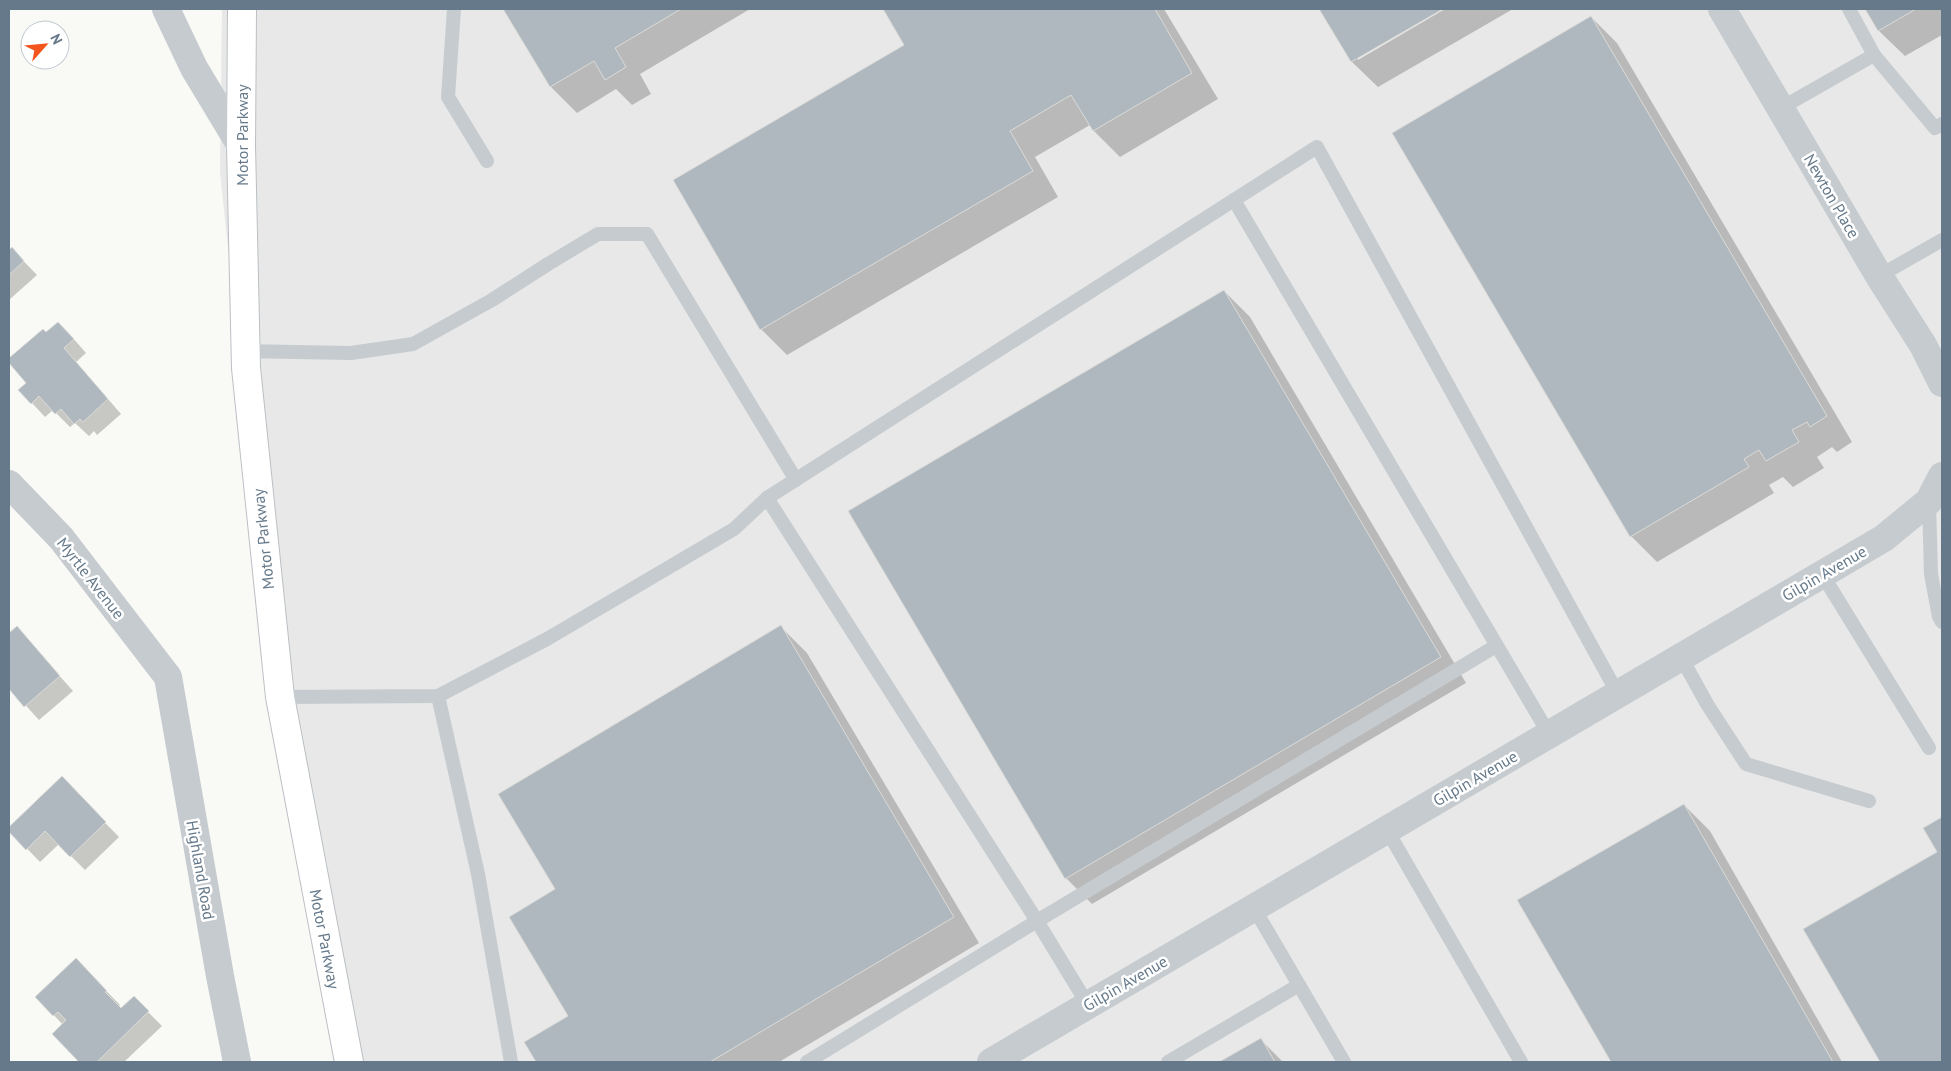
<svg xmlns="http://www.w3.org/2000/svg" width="1951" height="1071" font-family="'PT Sans',sans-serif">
	<rect width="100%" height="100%" fill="#f9f9f6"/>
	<path fill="#e7e8e7" d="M222 9H1942V1062H346L276 701 220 172Z"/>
	<g fill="#0003">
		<path d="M505 9H750L640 74 651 94 632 105 616 89 577 113 551 87Z"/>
		<path d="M884 9H1164L1218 99 1120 157 1094 131 1090 125 1035 157 1058 197 787 355 761 329 906 45Z"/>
		<path d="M1321 9H1440L1358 57V60L1445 9H1513L1378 87 1352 62Z"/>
		<path d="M1866 9H1942V35L1905 56 1879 31Z"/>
		<path d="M1591 17 1617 43 1852 442 1837 452 1832 447 1817 457 1824 468 1793 487 1783 477 1769 485 1774 493 1657 562 1631 536Z"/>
		<path d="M12 249 37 275 9 300V252Z"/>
		<path d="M1224 291 1250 317 1466 683 1092 904 1066 878Z"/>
		<path d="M43 330 46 334 72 337 86 353 76 362 121 414 97 435 94 431 89 436 75 423 70 427 53 410 45 417 32 403 28 383 9 361Z"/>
		<path d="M781 627 807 653 979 943 779 1062H537L525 1043 569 1016 557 890Z"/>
		<path d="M17 628 73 691 39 720 9 687V634Z"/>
		<path d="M61 778 119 837 85 870 59 844 40 862 9 830Z"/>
		<path d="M1684 805 1710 831 1842 1062H1613L1519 900Z"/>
		<path d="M1942 819V1062H1881L1805 929 1938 853 1925 829Z"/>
		<path d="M76 960 120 1005 118 1007 121 1010 134 998 162 1026 124 1062H81L54 1034 63 1025 37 997Z"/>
		<path d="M1261 1040 1283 1062H1222Z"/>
	</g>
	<g fill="#afb8be" stroke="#dbdbd9">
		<path d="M503 9H681L615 48 626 67 605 80 594 61 550 87Z"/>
		<path d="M883 9H1155L1192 73 1093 131 1071 95 1010 131 1033 171 760 330 673 180 904 45Z"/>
		<path d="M1319 9H1443L1351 62Z"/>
		<path d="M1865 9H1916L1878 31Z"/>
		<path d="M1591 16 1827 416 1810 427 1807 422 1792 430 1799 442 1766 461 1759 450 1744 459 1749 467 1630 537 1392 133Z"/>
		<path d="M12 247 24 261 9 275V250Z"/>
		<path d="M1224 290 1441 657 1065 879 848 511Z"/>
		<path d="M58 322 74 339 64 348 108 399 83 422 80 419 74 424 61 409 55 414 39 396 31 404 18 390 26 383 9 363V358L43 329 46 332Z"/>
		<path d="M781 625 954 917 710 1062H536L524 1042 568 1016 509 917 555 889 498 794Z"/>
		<path d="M17 626 60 676 24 707 9 689V633Z"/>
		<path d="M62 776 106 822 70 857 45 831 26 850 9 832V827Z"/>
		<path d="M1684 804 1833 1062H1611L1517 900Z"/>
		<path d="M1942 817V1062H1880L1803 929 1937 852 1923 828Z"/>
		<path d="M76 958 107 991 105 992 121 1008 134 996 149 1011 97 1062H79L52 1034 66 1020 58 1012 53 1016 35 997Z"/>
		<path d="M1261 1038 1275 1062H1219Z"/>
	</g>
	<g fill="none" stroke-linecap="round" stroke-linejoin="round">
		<g stroke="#bbc0c5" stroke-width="30">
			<path id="secondary" d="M242 9 241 146 246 368 280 697 349 1062"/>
		</g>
		<g stroke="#c6cbcf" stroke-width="14">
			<path d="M454 9 448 97 487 161"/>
			<path d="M1849 9 1874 55"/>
			<path d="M1781 108 1874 55 1935 128 1942 124"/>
			<path d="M1234 200 1549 734"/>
			<path d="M1879 276 1942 240"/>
			<path d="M245 351 351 353 413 344 492 300 548 264 598 234H647L796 480"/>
			<path d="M767 498 1037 921 1088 1005"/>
			<path d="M1929 502 1931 574 1939 617 1942 622"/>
			<path d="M1822 574 1929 748"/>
			<path d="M1681 657 1707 704 1746 764 1869 801"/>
			<path d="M438 696 478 874 511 1062"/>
			<path d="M280 697 438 696 547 639 734 529 767 498 1317 147 1618 694"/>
			<path d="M1387 830 1521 1062"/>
			<path d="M1254 908 1344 1062"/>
			<path d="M807 1062 1037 921 1496 646"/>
			<path d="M1168 1062 1299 985"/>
		</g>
		<g stroke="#c6cbcf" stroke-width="28">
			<path d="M166 9 194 68 241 146"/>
			<path d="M1722 9 1879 276 1923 345 1942 383"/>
			<path d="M9 484 61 538 168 677 220 976 237 1062"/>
			<path d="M991 1062 1884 538 1929 501 1942 476"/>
		</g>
		<use href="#secondary" stroke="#fff" stroke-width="28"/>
	</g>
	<g text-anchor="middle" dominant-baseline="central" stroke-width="5" stroke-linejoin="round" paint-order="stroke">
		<g font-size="16" fill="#65798a" stroke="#fff">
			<text transform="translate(242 135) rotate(-90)">Motor Parkway</text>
			<text transform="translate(1832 196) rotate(60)">Newton Place</text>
			<text transform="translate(263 539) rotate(-96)">Motor Parkway</text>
			<text transform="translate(1824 573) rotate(-30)">Gilpin Avenue</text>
			<text transform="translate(91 578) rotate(52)">Myrtle Avenue</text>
			<text transform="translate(1475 778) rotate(-30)">Gilpin Avenue</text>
			<text transform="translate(201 870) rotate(80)">Highland Road</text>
			<text transform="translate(325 939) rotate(79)">Motor Parkway</text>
			<text transform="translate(1125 983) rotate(-30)">Gilpin Avenue</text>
		</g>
	</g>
	<rect width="1951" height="1071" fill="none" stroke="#65798a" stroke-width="20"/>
	<g transform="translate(45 45) rotate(63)"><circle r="24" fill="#ffffff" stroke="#c1c9d0"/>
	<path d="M0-4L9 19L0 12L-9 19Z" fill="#f4551c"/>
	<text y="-8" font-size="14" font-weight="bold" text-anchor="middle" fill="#65798a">N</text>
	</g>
</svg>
